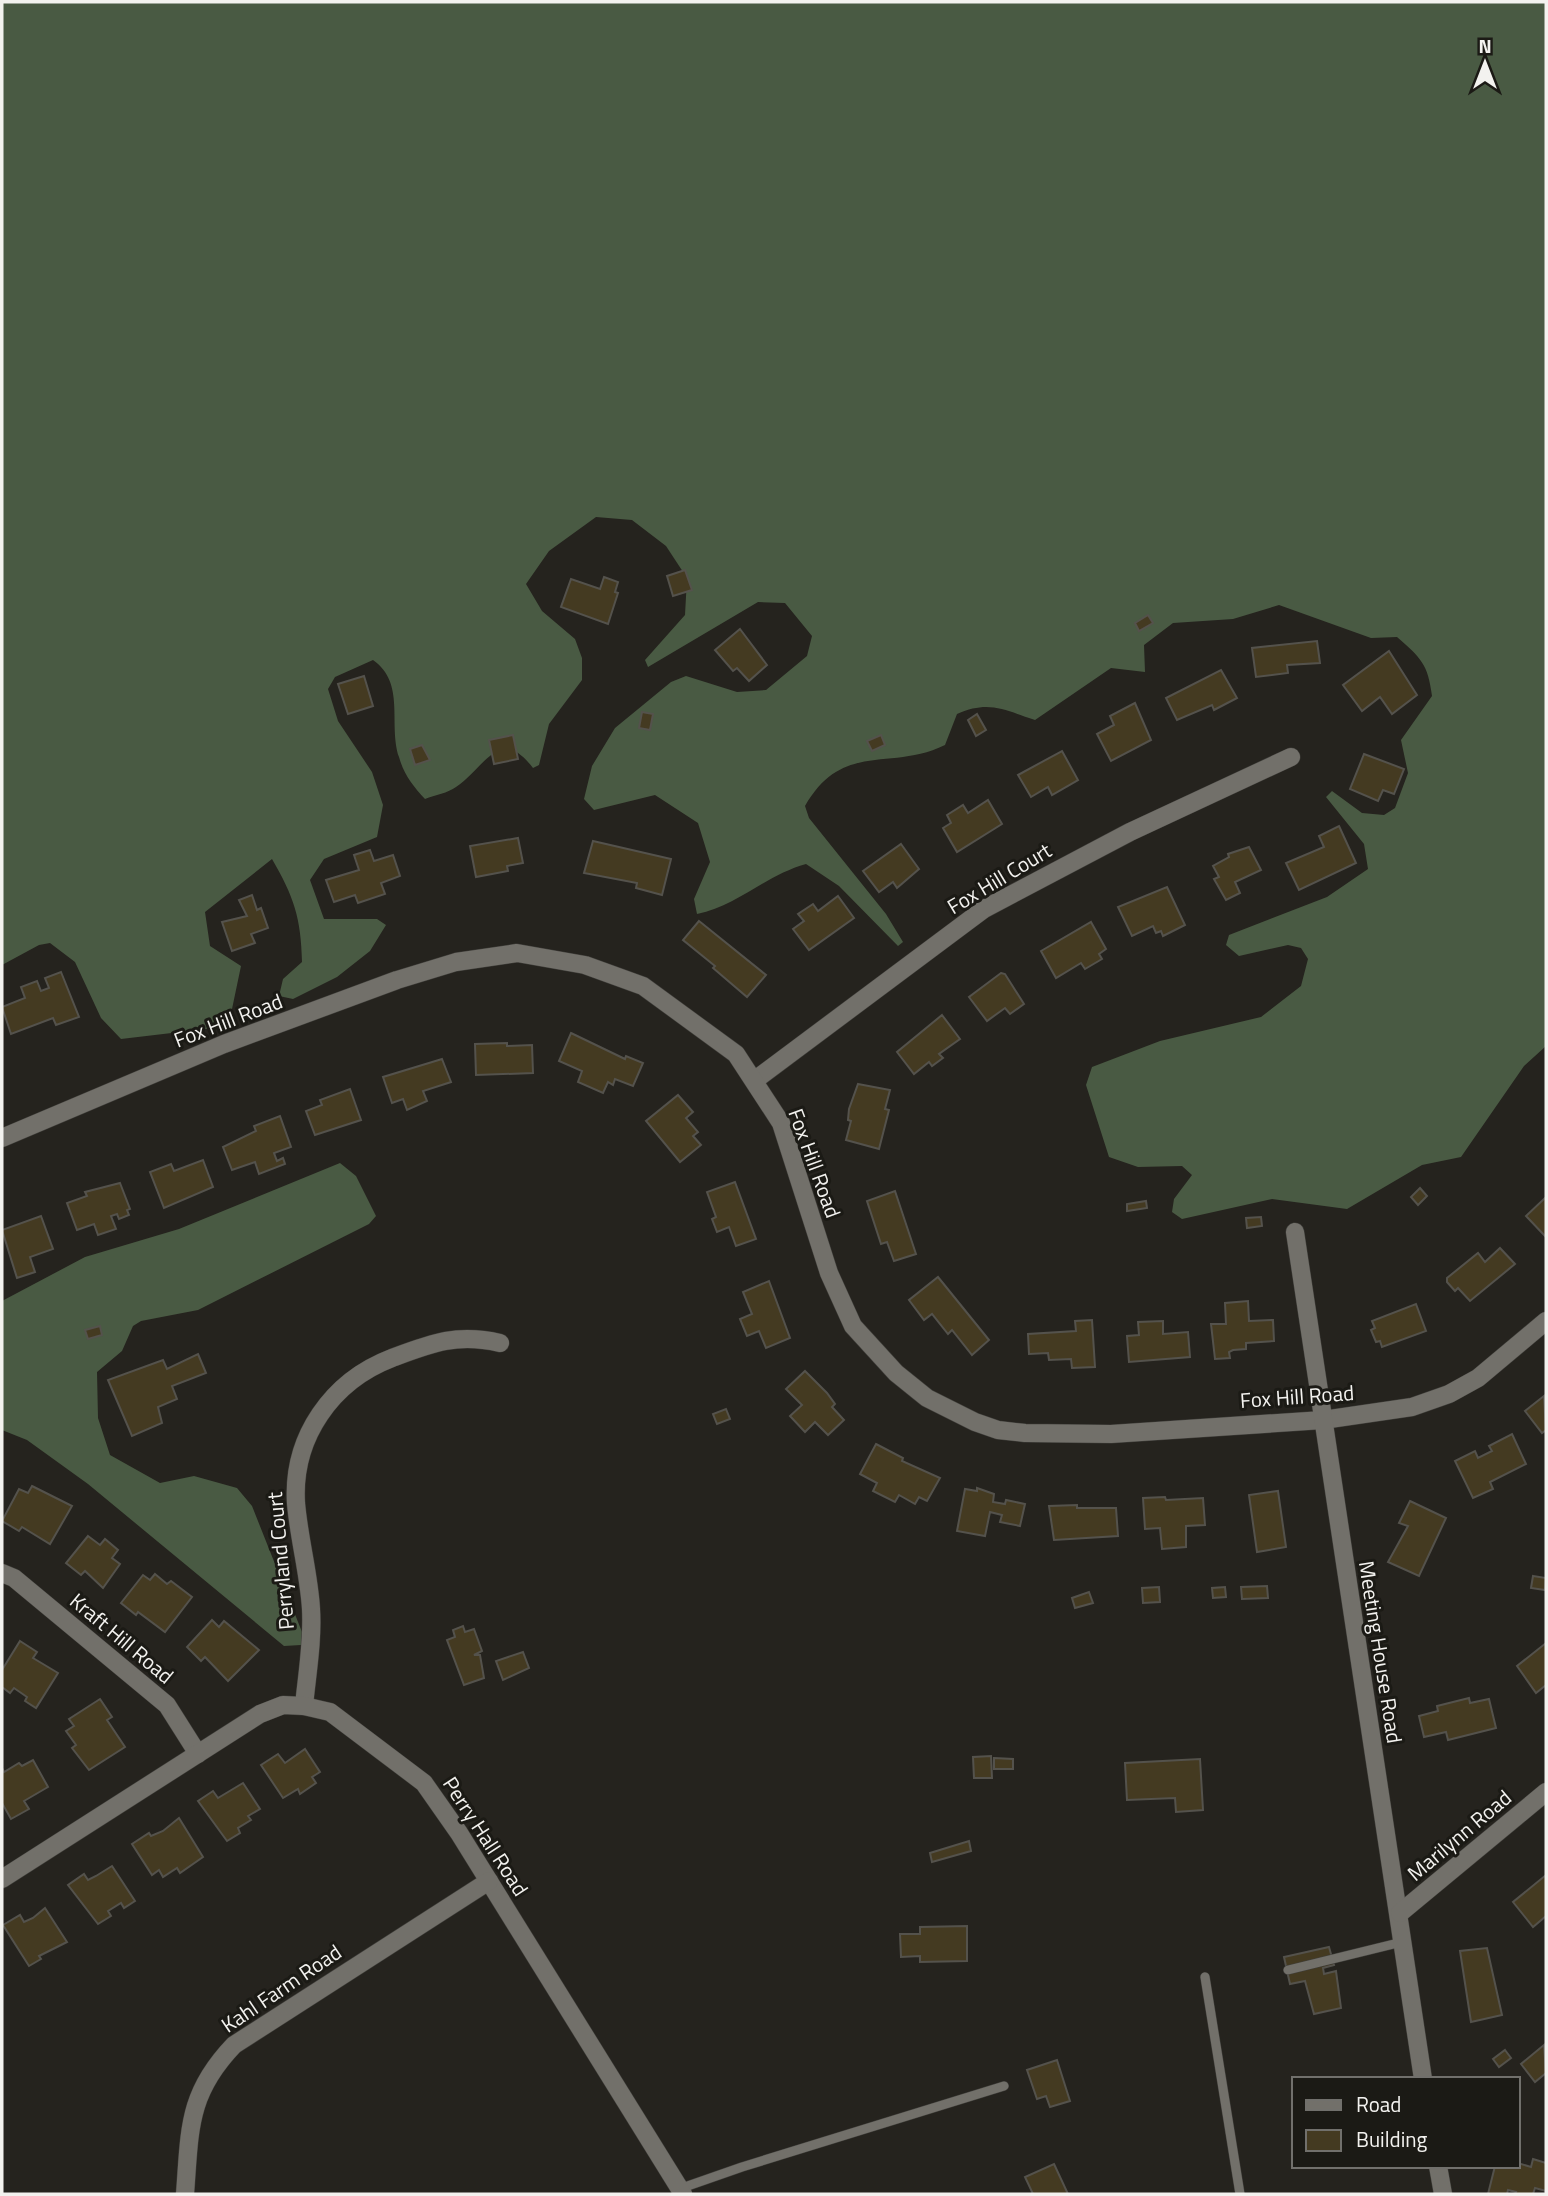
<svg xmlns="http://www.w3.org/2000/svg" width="1548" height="2196" font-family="'Titillium Web',sans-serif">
	<rect width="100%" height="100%" fill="#25231e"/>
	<g fill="#495a43">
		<path d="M2 2H1546V1046L1524 1066 1461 1157 1422 1165 1347 1209 1272 1199 1182 1219 1172 1212 1174 1199 1192 1175 1182 1166 1138 1167 1109 1157 1086 1085 1092 1067 1160 1041 1261 1017 1301 986 1308 959 1301 948 1288 945 1239 956 1226 945 1229 935 1327 897 1368 869 1364 844 1326 797 1332 791 1362 813 1384 815 1395 808 1408 773 1401 740 1432 696C1428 664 1421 658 1397 637L1371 638 1279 605 1233 619 1173 623 1144 645 1145 672 1111 668 1035 720C1004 710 989 700 957 714L945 745C890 772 843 740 805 806L809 818 886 914 903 942 898 946 839 886 806 864C766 875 737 906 697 914L694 899 710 862 698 823 655 795 594 810 584 799 592 766 615 728 671 682 686 676 737 692 766 690 807 656 812 636 785 603 758 602 648 667 645 660 685 615 687 578 666 546 632 520 596 517 549 551 526 584 542 611 575 639 582 658V680L549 724 539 765 533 768C499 724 486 767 456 787 448 793 435 795 425 799 413 786 404 775 399 757 388 724 406 683 373 660L335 677 328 689 338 721 372 772 383 805 377 837 324 859 310 880 324 919H377L386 925 370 951 337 977 293 999 279 996 283 979 302 962C301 918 294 897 272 859L205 912 210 946 241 966 232 1009 214 1028 121 1039 101 1018 75 962 50 943 39 945 2 965Z"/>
		<path d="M340 1163 356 1176 376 1216 369 1224 198 1310 141 1321 133 1326 122 1351 97 1372 98 1418 110 1455 160 1483 194 1476 237 1488 252 1506 302 1632 301 1645 284 1646 88 1484 27 1440 2 1430V1301L85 1257 179 1229Z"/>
	</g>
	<g fill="#443a21" stroke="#54524c" stroke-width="2">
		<path d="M685 570 692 590 673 596 667 576Z"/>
		<path d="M604 577 618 582 615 592 618 593 608 624 561 607 571 579 600 589Z"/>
		<path d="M1148 615 1153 623 1139 631 1135 623Z"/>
		<path d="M740 629 767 665 749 681 737 668 733 671 715 650Z"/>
		<path d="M1317 641 1320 663 1287 665 1288 673 1256 677 1252 648Z"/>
		<path d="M1389 651 1417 695 1392 714 1380 697 1362 711 1343 685Z"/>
		<path d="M1221 670 1237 698 1214 710 1212 705 1177 720 1166 698Z"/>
		<path d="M364 676 373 706 348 714 338 684Z"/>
		<path d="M1135 703 1151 740 1111 761 1097 734 1114 725 1110 716Z"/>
		<path d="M642 712 653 714 650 730 639 728Z"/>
		<path d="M977 714 986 730 976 736 968 720Z"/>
		<path d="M513 735 518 759 494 764 489 740Z"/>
		<path d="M881 735 885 745 872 751 867 741Z"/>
		<path d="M422 745 430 760 415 765 410 749Z"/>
		<path d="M1062 751 1078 780 1052 795 1048 787 1031 797 1018 775Z"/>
		<path d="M1364 754 1404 769 1394 794 1383 790 1378 801 1350 789Z"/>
		<path d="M988 800 1002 824 957 852 943 828 951 823 947 815 963 805 968 813Z"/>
		<path d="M1339 826 1356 863 1299 890 1286 863 1324 847 1319 836Z"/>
		<path d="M518 838 523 863 507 866 508 871 476 877 470 846Z"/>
		<path d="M593 841 671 859 662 895 636 888 637 883 584 873Z"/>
		<path d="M901 844 919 869 897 888 893 882 879 892 863 871Z"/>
		<path d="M1249 847 1261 870 1235 882 1240 893 1226 900 1214 879 1219 877 1213 866 1229 857 1228 854Z"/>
		<path d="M370 850 374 861 393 855 400 876 381 883 385 894 358 903 355 895 334 902 326 880 359 870 354 855Z"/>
		<path d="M1167 887 1185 925 1163 936 1161 931 1156 933 1153 926 1132 936 1118 907Z"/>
		<path d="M252 895 257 910 261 908 268 928 251 934 255 943 232 951 222 922 247 916 239 900Z"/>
		<path d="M838 896 854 918 809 950 793 929 804 921 798 914 813 904 818 911Z"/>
		<path d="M699 921 766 975 747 997 713 968 715 966 683 940Z"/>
		<path d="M1091 922 1106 949 1099 954 1102 959 1085 969 1081 963 1056 978 1041 951Z"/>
		<path d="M61 972 79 1017 56 1025 53 1018 11 1034 2 1007 25 998 21 987 37 981 41 991 49 988 45 978Z"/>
		<path d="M1001 973 1005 974 1024 1004 1010 1014 1005 1008 987 1021 969 997Z"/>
		<path d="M942 1015 960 1039 939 1054 943 1058 932 1066 929 1062 914 1074 897 1052Z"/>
		<path d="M571 1033 625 1059 626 1056 643 1063 633 1086 615 1079 613 1085 608 1082 603 1093 578 1082 582 1071 559 1061Z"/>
		<path d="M507 1043V1046L532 1045 533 1073 476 1075 475 1044Z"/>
		<path d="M442 1059 451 1082 423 1091 427 1101 407 1110 403 1099 392 1103 383 1077Z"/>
		<path d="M858 1084 890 1090 885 1109 889 1110 879 1149 846 1140 851 1121 848 1120 849 1109Z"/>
		<path d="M350 1089 361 1120 315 1135 306 1111 322 1105 320 1100Z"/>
		<path d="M678 1095 693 1112 686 1118 698 1132 693 1136 701 1145 680 1162 646 1121Z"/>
		<path d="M280 1116 291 1147 274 1153 277 1161 283 1158 285 1164 259 1174 255 1162 232 1170 223 1147 256 1131 254 1126Z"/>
		<path d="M203 1160 213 1187 164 1208 150 1172 171 1164 174 1171Z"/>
		<path d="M735 1182 756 1239 736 1246 729 1227 717 1232 712 1219 716 1217 707 1192Z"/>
		<path d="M120 1183 130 1209 127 1210 129 1215 119 1219 117 1214 111 1216 116 1229 98 1235 94 1224 77 1230 67 1203 87 1196 85 1192Z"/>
		<path d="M1420 1188 1427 1196 1418 1205 1411 1197Z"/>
		<path d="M895 1191 916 1254 894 1261 887 1242 881 1244 867 1201Z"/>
		<path d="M1546 1197V1235L1545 1236 1526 1216Z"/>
		<path d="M1146 1201 1147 1208 1127 1211V1204Z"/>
		<path d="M41 1216 53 1249 30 1257 35 1272 17 1278 2 1230Z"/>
		<path d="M1261 1217 1262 1226 1247 1228 1246 1218Z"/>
		<path d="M1500 1248 1515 1264 1470 1301 1458 1288 1455 1291 1447 1282V1278L1478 1253 1485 1262Z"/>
		<path d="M938 1277 989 1340 972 1355 952 1330 948 1334 932 1314 924 1320 909 1300Z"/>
		<path d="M769 1281 790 1338 766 1348 759 1331 747 1336 740 1319 752 1314 743 1292Z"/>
		<path d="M1248 1301 1249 1321 1273 1320 1274 1341 1246 1343V1349L1233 1350 1229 1352 1230 1358 1215 1359 1211 1324H1226L1225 1303Z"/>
		<path d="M1416 1304 1426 1331 1382 1347 1380 1341 1376 1342 1371 1330 1375 1328 1372 1321Z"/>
		<path d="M1092 1320 1095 1367 1072 1368 1071 1359 1049 1360 1048 1353 1029 1354 1028 1334 1076 1331 1075 1321Z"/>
		<path d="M1163 1321V1334L1188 1332 1190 1357 1129 1362 1127 1336 1139 1335 1138 1322Z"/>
		<path d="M100 1326 102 1335 88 1339 85 1330Z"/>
		<path d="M198 1354 206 1373 172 1386 177 1399 158 1407 162 1423 132 1436 108 1380 163 1360 167 1369Z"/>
		<path d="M805 1371 827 1393 835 1404 832 1407 844 1420 828 1435 815 1422 805 1432 790 1416 802 1405 786 1389Z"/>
		<path d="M1544 1396 1546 1430 1542 1433 1525 1411Z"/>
		<path d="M726 1409 730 1419 717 1424 713 1414Z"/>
		<path d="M1512 1434 1526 1464 1490 1482 1493 1489 1473 1498 1455 1461 1475 1451 1478 1458 1492 1451 1489 1446Z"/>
		<path d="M876 1444 903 1458 902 1461 940 1478 927 1501 919 1497 915 1504 899 1495 895 1502 873 1491 877 1483 860 1474Z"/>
		<path d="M32 1486 72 1506 50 1544 22 1527 19 1531 2 1521 19 1489 28 1493Z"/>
		<path d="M977 1488 994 1494 993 1502 1005 1504 1006 1500 1025 1504 1020 1526 1000 1522 1002 1515 990 1512 985 1536 957 1531 965 1489 977 1491Z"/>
		<path d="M1278 1491 1286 1547 1257 1552 1249 1495Z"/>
		<path d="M1165 1497 1166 1500 1203 1498 1205 1525 1186 1526V1547L1162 1549 1160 1528 1145 1529 1143 1498Z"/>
		<path d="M1410 1501 1446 1518 1419 1576 1388 1562 1408 1526 1399 1523Z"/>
		<path d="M1077 1505V1508H1116L1118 1536 1054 1540 1049 1506Z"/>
		<path d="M88 1536 100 1545 105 1539 118 1550 112 1558 120 1564 103 1588 85 1571 81 1575 66 1563Z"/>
		<path d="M155 1574 167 1584 171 1581 192 1597 165 1632 138 1612 136 1615 121 1603 143 1575 150 1580Z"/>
		<path d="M1533 1576 1546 1578 1545 1590 1531 1588Z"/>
		<path d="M1267 1586 1268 1598 1242 1599 1241 1587Z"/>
		<path d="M1159 1587 1160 1602 1143 1603 1142 1588Z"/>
		<path d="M1225 1587 1226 1597 1213 1598 1212 1588Z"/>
		<path d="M1089 1592 1093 1603 1075 1608 1072 1598Z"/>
		<path d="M212 1620 219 1627 224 1621 259 1650 228 1681 205 1657 201 1661 187 1647Z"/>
		<path d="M463 1626 465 1632 474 1629 482 1651 474 1655H480L484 1678 464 1685 447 1640 455 1637 453 1630Z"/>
		<path d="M20 1641 37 1652 33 1658 58 1673 36 1708 25 1701 27 1697 14 1688 10 1693 2 1687V1670Z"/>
		<path d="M1546 1643V1685L1536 1693 1517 1666Z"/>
		<path d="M523 1652 529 1668 503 1680 496 1661Z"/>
		<path d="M1469 1698 1470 1703 1489 1699 1496 1728 1448 1740 1446 1732 1424 1737 1419 1716 1438 1711 1437 1706Z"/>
		<path d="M100 1699 112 1717 107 1720 125 1747 89 1770 72 1748 76 1745 66 1731 74 1726 69 1719Z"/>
		<path d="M305 1749 320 1772 312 1777 316 1783 300 1794 298 1789 283 1798 261 1765 278 1754 285 1763Z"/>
		<path d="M991 1756 992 1778H974L973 1757Z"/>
		<path d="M994 1758 1013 1759V1769H994Z"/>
		<path d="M1200 1759 1203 1810 1176 1812 1175 1798 1127 1800 1125 1763Z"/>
		<path d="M33 1760 48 1787 24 1801 29 1809 11 1819 2 1803V1768L4 1772 19 1763 22 1766Z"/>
		<path d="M243 1783 260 1809 248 1816 251 1820 238 1828 240 1833 227 1841 198 1801 213 1791 218 1798Z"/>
		<path d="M179 1818 203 1857 180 1873 177 1868 163 1877 159 1870 152 1875 132 1844 149 1833 151 1836 163 1831Z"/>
		<path d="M969 1841 971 1851 932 1862 930 1853Z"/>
		<path d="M112 1866 135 1901 124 1908 121 1903 108 1911 111 1916 98 1924 68 1885 84 1874 88 1880 96 1876Z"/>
		<path d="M1546 1875V1916L1533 1927 1513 1902Z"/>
		<path d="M45 1908 67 1942 39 1956 41 1959 29 1966 3 1925 20 1915 24 1922 33 1918Z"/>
		<path d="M967 1926V1961L920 1962V1956L901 1957 900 1934H920V1927Z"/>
		<path d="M1329 1947 1334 1965 1323 1968 1324 1974 1336 1971 1341 2008 1314 2014 1305 1981 1290 1984 1284 1957Z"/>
		<path d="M1487 1948 1502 2015 1471 2022 1460 1951Z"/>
		<path d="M1544 2045 1546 2073 1535 2082 1521 2064Z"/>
		<path d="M1505 2050 1511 2058 1499 2067 1493 2059Z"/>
		<path d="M1057 2060 1070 2101 1050 2107 1046 2096 1037 2099 1027 2070Z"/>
		<path d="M1533 2159 1546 2163V2191L1535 2188 1533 2194H1515L1516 2192 1508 2190 1507 2194H1488L1495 2166H1518V2163L1531 2167Z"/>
		<path d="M1054 2164 1068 2194H1033L1025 2177Z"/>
	</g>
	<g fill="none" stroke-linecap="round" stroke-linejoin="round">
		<g stroke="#403f3b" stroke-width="10">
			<g id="service">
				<path d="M1288 1970 1402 1942"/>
				<path d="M1205 1977 1240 2194"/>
				<path d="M679 2189 742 2167 1004 2086"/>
			</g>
		</g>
		<g stroke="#403f3b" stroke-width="19">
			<g id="minor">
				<path d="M755 1080 984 909 1130 832 1291 757"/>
				<path d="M2 1138 224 1044 397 980 456 962 517 953 585 965 643 986 736 1054 781 1123 829 1273 853 1326 896 1373 927 1398 975 1422 998 1430 1025 1433 1111 1434 1323 1420 1412 1407 1449 1394 1478 1378 1546 1321"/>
				<path d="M1295 1232 1423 2079"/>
				<path d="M2 1573 14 1578 167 1705 198 1754"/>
				<path d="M304 1706C307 1674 313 1641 311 1609 309 1574 299 1539 296 1503 292 1437 332 1381 392 1358 432 1343 457 1333 500 1343"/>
				<path d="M2 1879 260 1714 283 1705 304 1706 330 1712 424 1783 459 1833 683 2194"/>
				<path d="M1400 1913 1546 1792"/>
				<path d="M1438 2166 1443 2194"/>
				<path d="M185 2194C190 2130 187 2094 234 2045L489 1881"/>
			</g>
		</g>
		<use href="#service" stroke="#72706a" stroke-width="9"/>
		<use href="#minor" stroke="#72706a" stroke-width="18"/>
	</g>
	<g text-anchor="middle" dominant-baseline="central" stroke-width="6" stroke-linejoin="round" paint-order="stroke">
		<g font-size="21" fill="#f3f2ef" stroke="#1b1a15">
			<text transform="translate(999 878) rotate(-31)">Fox Hill Court</text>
			<text transform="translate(228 1020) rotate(-21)">Fox Hill Road</text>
			<text transform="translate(815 1163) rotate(70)">Fox Hill Road</text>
			<text transform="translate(1297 1396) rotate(-4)">Fox Hill Road</text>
			<text transform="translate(280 1561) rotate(-95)">Perryland Court</text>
			<text transform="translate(122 1638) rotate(40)">Kraft Hill Road</text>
			<text transform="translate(1381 1652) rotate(81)">Meeting House Road</text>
			<text transform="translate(1459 1835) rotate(-40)">Marilynn Road</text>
			<text transform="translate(486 1836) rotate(57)">Perry Hall Road</text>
			<text transform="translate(281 1988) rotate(-34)">Kahl Farm Road</text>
		</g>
	</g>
	<rect width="1548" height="2196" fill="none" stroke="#f3f2ef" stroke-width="7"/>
	<rect x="1292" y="2077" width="228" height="91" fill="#1b1a15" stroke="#71706c" stroke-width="2"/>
	<rect x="1306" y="2100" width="35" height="10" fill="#72706a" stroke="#71706c" stroke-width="2"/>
	<text x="1356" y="2112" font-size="21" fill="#f3f2ef">Road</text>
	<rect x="1306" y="2130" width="35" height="21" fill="#443a21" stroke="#71706c" stroke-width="2"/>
	<text x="1356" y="2147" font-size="21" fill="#f3f2ef">Building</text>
	<g transform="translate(1485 63)" stroke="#1b1a15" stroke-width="5" paint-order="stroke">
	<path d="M0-5L12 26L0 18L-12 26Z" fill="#f3f2ef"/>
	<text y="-10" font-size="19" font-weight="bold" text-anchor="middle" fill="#f3f2ef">N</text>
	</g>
</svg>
